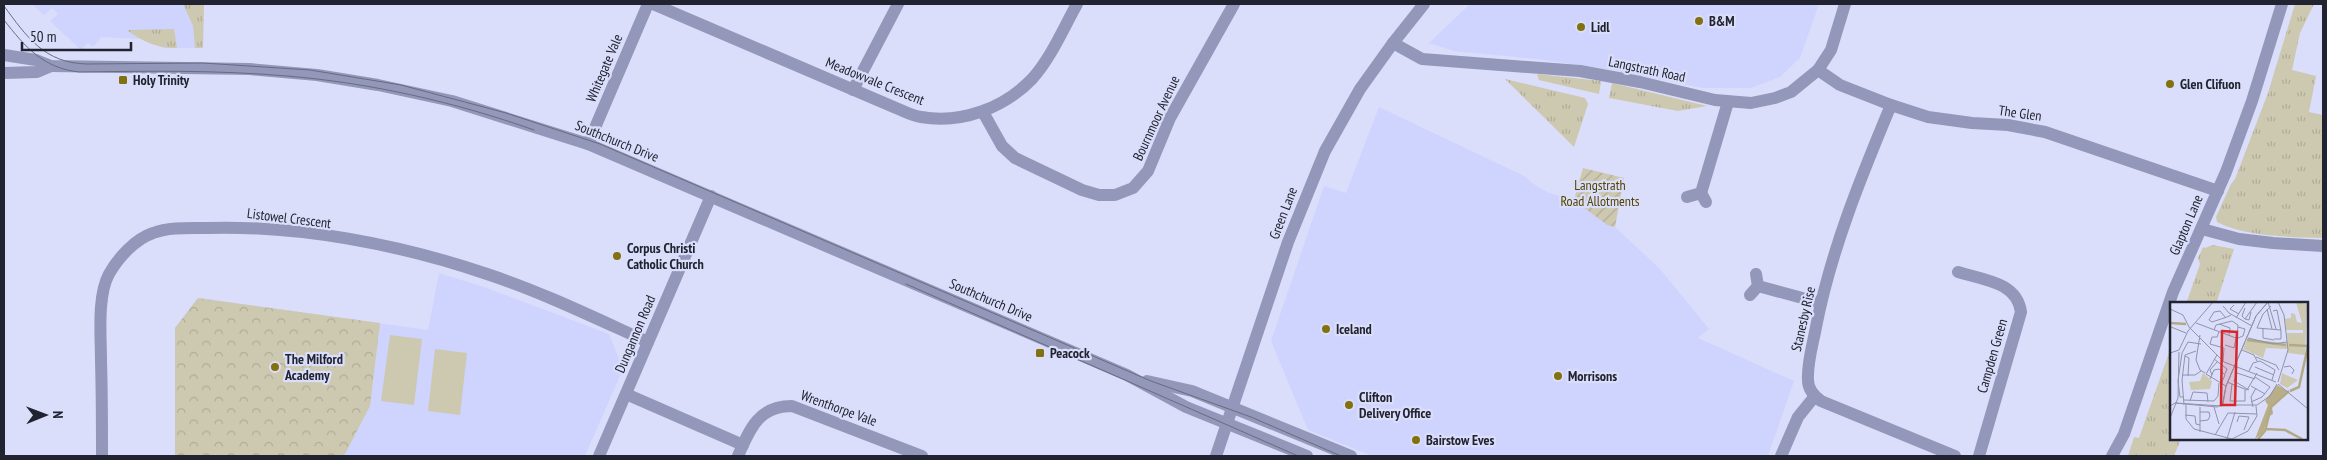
<svg xmlns="http://www.w3.org/2000/svg" width="2327" height="460" font-family="'PT Sans Narrow',sans-serif">
	<defs>
		<pattern id="grass-tufts" width="24" height="20" patternUnits="userSpaceOnUse" patternTransform="scale(1.25)"><rect width="24" height="20" fill="#cdc8b0"/><path d="M3 7l-1-3M5 7V3M7 7l1-3M15 17l-1-3M17 17v-4M19 17l1-3" fill="none" stroke="#b0ac98"/></pattern>
		<pattern id="park-crowns" width="20" height="18" patternUnits="userSpaceOnUse" patternTransform="scale(1.25)"><rect width="20" height="18" fill="#cdc8b0"/><path d="M2 6a3 3 0 1 1 6 0M12 15a3 3 0 1 1 6 0" fill="none" stroke="#b0ac98"/></pattern>
		<pattern id="garden-furrows" width="10" height="10" patternUnits="userSpaceOnUse" patternTransform="scale(1.25)"><rect width="10" height="10" fill="#cdc8b0"/><path d="M-1 1l2-2M0 10L10 0M9 11l2-2" fill="none" stroke="#b0ac98"/></pattern>
	</defs>
	<rect width="100%" height="100%" fill="#dadefa"/>
	<g fill="#ced4fe">
		<path d="M32 4H183L193 26 195 48H163L143 39 101 37 93 47 88 43 81 50 50 21 58 14 52 8 44 15Z"/>
		<path d="M1470 4H1819L1800 58 1780 77 1751 88H1703L1607 69 1536 59 1454 51 1429 43Z"/>
		<path d="M1379 107 1526 177 1532 183 1549 193 1574 200 1607 224 1615 227 1660 269 1709 329 1698 338 1794 381 1768 456H1372L1308 430 1271 341 1324 186 1346 193Z"/>
		<path d="M439 273 484 287 609 334 623 369 585 456H175V328L198 298 428 330Z"/>
	</g>
	<g fill="url(#grass-tufts)">
		<path d="M183 4H204L203 48H195L193 26Z"/>
		<path d="M2295 4H2314L2300 33 2292 70 2316 76 2309 112 2323 115V238C2292 237 2245 237 2217 222L2216 217 2231 184 2235 179 2268 93Z"/>
		<path d="M174 29 177 48C159 49 141 41 127 30Z"/>
		<path d="M1537 74 1601 81 1599 94 1539 80Z"/>
		<path d="M1505 79 1585 98 1588 104 1574 147Z"/>
		<path d="M1612 83 1707 106 1678 111 1609 98Z"/>
		<path d="M2213 245 2234 249 2216 304H2186L2200 264 2198 258 2203 247 2205 248Z"/>
		<path d="M2171 347V439H2181L2174 456H2128L2134 437 2139 438Z"/>
	</g>
	<path fill="url(#park-crowns)" d="M198 298 380 323 370 406 344 456H175V328Z"/>
	<path fill="url(#garden-furrows)" d="M1583 168 1624 178 1615 227 1607 225 1574 200Z"/>
	<g fill="#cdc8b0">
		<path d="M390 335 422 339 414 405 381 401Z"/>
		<path d="M435 349 467 353 460 415 428 411Z"/>
	</g>
	<g fill="none" stroke-linecap="round" stroke-linejoin="round">
		<g stroke="#9397b9" stroke-width="12">
			<path d="M653 4 896 108C904 111 913 116 921 117 962 124 1004 108 1032 79 1051 58 1063 29 1077 4"/>
			<path d="M1393 43 1422 59 1580 71 1640 82 1715 100 1751 103 1775 98 1791 92 1818 70 1831 50 1845 4"/>
			<path d="M4 55 36 60 51 66 249 69 317 75 378 85 452 101 588 144 1127 375 1186 407 1307 456"/>
			<path d="M1818 70 1840 85 1891 105 1928 117 1972 123 2008 125 2045 132 2218 191"/>
			<path d="M4 73 37 72 51 66"/>
			<path d="M853 90 898 4"/>
			<path d="M1891 105C1861 177 1831 250 1816 327 1813 344 1807 362 1808 380 1808 389 1814 396 1821 401L1955 456"/>
			<path d="M983 112 1002 146 1015 158 1082 190 1099 195H1115L1133 188 1148 171 1170 118 1234 4"/>
			<path d="M588 144 648 4"/>
			<path d="M1701 193 1728 102"/>
			<path d="M1687 197 1701 193 1706 202"/>
			<path d="M2202 229 2239 239 2273 243 2323 246"/>
			<path d="M1958 272C1984 280 2017 282 2021 312L1979 456"/>
			<path d="M1758 286 1821 303"/>
			<path d="M1750 295 1758 286 1756 274"/>
			<path d="M1147 381 1192 391 1351 456"/>
			<path d="M626 394 743 445"/>
			<path d="M102 456C102 424 102 393 101 361 101 336 97 296 109 274 118 258 135 239 153 233 169 227 188 228 206 228 298 225 399 244 487 274 542 292 595 318 648 342"/>
			<path d="M599 456 711 196"/>
			<path d="M738 456C750 428 759 406 792 406L922 456"/>
			<path d="M1216 456 1288 242 1325 151 1360 89 1393 43 1424 4"/>
			<path d="M1781 456 1798 417 1815 396"/>
			<path d="M2112 456 2124 434 2173 292 2226 172 2252 101 2282 4"/>
		</g>
		<g stroke="#696c7f" stroke-width="1">
			<path d="M4 6C27 37 44 63 87 64L203 63 310 70 401 85 506 113 600 144 1151 381 1251 417 1341 456"/>
			<path d="M4 20C25 47 43 68 79 72 148 71 218 70 287 76 371 83 455 102 534 130"/>
			<path d="M906 284 1298 456"/>
		</g>
	</g>
	<g fill="#83700f" stroke="#dadefa" stroke-width="2">
		<circle cx="1699" cy="21" r="5"/>
		<circle cx="1581" cy="27" r="5"/>
		<rect x="118" y="75" width="10" height="10" rx="2.5"/>
		<circle cx="2170" cy="84" r="5"/>
		<circle cx="617" cy="256" r="5"/>
		<circle cx="1326" cy="329" r="5"/>
		<rect x="1035" y="348" width="10" height="10" rx="2.5"/>
		<circle cx="275" cy="367" r="5"/>
		<circle cx="1558" cy="376" r="5"/>
		<circle cx="1349" cy="405" r="5"/>
		<circle cx="1416" cy="440" r="5"/>
	</g>
	<g text-anchor="middle" dominant-baseline="central" stroke-width="4.5" stroke-linejoin="round" paint-order="stroke">
		<g font-size="14" font-weight="bold" fill="#212330" stroke="#dadefa" text-anchor="start">
			<text x="1709" y="21">B&amp;M</text>
			<text x="1591" y="27">Lidl</text>
			<text x="133" y="80">Holy Trinity</text>
			<text x="2180" y="84">Glen Clifuon</text>
			<text x="627" y="248">Corpus Christi<tspan x="627" dy="16">Catholic Church</tspan></text>
			<text x="1336" y="329">Iceland</text>
			<text x="1050" y="353">Peacock</text>
			<text x="285" y="359">The Milford<tspan x="285" dy="16">Academy</tspan></text>
			<text x="1568" y="376">Morrisons</text>
			<text x="1359" y="397">Clifton<tspan x="1359" dy="16">Delivery Office</tspan></text>
			<text x="1426" y="440">Bairstow Eves</text>
		</g>
		<g font-size="14" fill="#212330" stroke="#dadefa">
			<text transform="translate(604 68) rotate(-67)">Whitegate Vale</text>
			<text transform="translate(1647 69) rotate(12)">Langstrath Road</text>
			<text transform="translate(875 81) rotate(22)">Meadowvale Crescent</text>
			<text transform="translate(2020 113) rotate(8)">The Glen</text>
			<text transform="translate(1156 118) rotate(-65)">Bournmoor Avenue</text>
			<text transform="translate(617 141) rotate(22)">Southchurch Drive</text>
			<text transform="translate(1283 213) rotate(-69)">Green Lane</text>
			<text transform="translate(289 218) rotate(7)">Listowel Crescent</text>
			<text transform="translate(2186 225) rotate(-67)">Glapton Lane</text>
			<text transform="translate(991 300) rotate(23)">Southchurch Drive</text>
			<text transform="translate(1803 319) rotate(-77)">Stanesby Rise</text>
			<text transform="translate(635 334) rotate(-67)">Dungannon Road</text>
			<text transform="translate(1992 356) rotate(-74)">Campden Green</text>
			<text transform="translate(839 408) rotate(20)">Wrenthorpe Vale</text>
		</g>
		<g font-size="14" fill="#534600" stroke="#dadefa">
			<text x="1600" y="185">Langstrath<tspan x="1600" dy="16">Road Allotments</tspan></text>
		</g>
	</g>
	<g transform="translate(2170 302)">
		<rect width="138" height="138" fill="#dadefa"/>
		<path d="M107 83 119 90 102 105 103 112 98 115 93 131 85 137 98 103 95 99Z" fill="#b8af89"/>
		<path d="M126 0 137 2 135 53 118 51 117 31H133V28H116L115 17 121 16V11L125 12 127 20 132 21ZM78 36 104 43 117 41V47L96 46 93 56 73 47ZM33 71 42 79 40 87 21 88 19 80 30 79ZM112 71 116 73 128 78 117 86 110 82Z" fill="#cdc8b0"/>
		<path fill="none" stroke="#b3aa85" stroke-width="2.5" d="M0 21 16 22M77 38 116 43M119 43 138 44M120 89 129 85 138 44M96 127 115 128 132 137M88 137 95 129 101 105 119 89"/>
		<path fill="none" stroke="#9093a9" stroke-width="1" d="M98 0 106 27M64 3 60 7 69 12M53 4 59 11 82 24M101 4 93 12 87 26 111 28M75 6 72 14 75 17 79 18 81 10M0 7 13 13 19 25 54 60 106 80M97 7 102 27M103 9 107 8 111 29V37H104M56 16 50 9 44 10 39 18 42 20 57 15 61 13M66 16 76 0M75 17 87 0M26 21 66 36M49 22 60 26 59 33M1 25 16 31M68 25 75 27 73 34 68 36M93 27V36L104 38M44 28 46 23 62 19 68 23 67 36M30 33 26 58 30 68 35 71M78 36 103 42 117 40M40 42 54 46 53 59M40 42 42 35H47L49 30M55 43 64 46 66 36M72 48 84 53 87 59M0 51 9 48 18 29 43 0M47 53 36 72 56 84M15 54 19 56 18 74M86 55 106 63 109 68M44 57 57 67 55 72M85 65 104 73M114 65 120 64 124 68 122 72M79 69 83 61 90 59 105 68 102 78M12 73H25L31 69M42 73 40 68 47 60M40 77 44 68 49 67 55 73 51 82M57 80 77 88 87 71M108 80 118 48 114 13 108 0M62 82 60 99H75V88M108 82 138 107M81 84 95 92M79 88 64 79 67 71 85 77M14 95H10L8 79 12 51 18 40 31 42M14 98 44 99 48 94 49 81M20 99 23 90 37 91 38 100M81 100 92 95 100 85 85 75M5 101 52 104 56 84 86 14 98 0M14 103 12 78 15 53 26 49M16 103V117L24 127 62 137 78 129 87 114 86 104M52 103H87L100 94 107 82M0 104 5 101 47 105 53 102 56 84 86 14 98 0M44 105 49 122M83 105 81 95 86 86M30 110H39L40 114 38 118 30 119M15 113 25 114 26 122 30 123M0 116 8 96 9 50M67 120 69 114 79 115 74 128M30 130V105M45 133 58 111 87 112M57 137 65 110"/>
		<path fill="#d62828" fill-opacity="0.15" stroke="#d62828" stroke-width="2.5" d="M52 29 67 30 65 103H51Z"/>
		<rect width="138" height="138" fill="none" stroke="#212330" stroke-width="2.5"/>
	</g>
	<rect width="2327" height="460" fill="none" stroke="#212330" stroke-width="10"/>
	<g transform="translate(45 415) rotate(89)" stroke="#dadefa" stroke-width="4" paint-order="stroke">
	<path d="M0-4L9 19L0 12L-9 19Z" fill="#212330"/>
	<text y="-8" font-size="14" font-weight="bold" text-anchor="middle" fill="#212330">N</text>
	</g>
	<path d="M22 42v8h109v-8" fill="none" stroke="#212330" stroke-width="2.5"/>
	<text x="30" y="42" font-size="15" fill="#212330" stroke="#dadefa" stroke-width="4" paint-order="stroke">50 m</text>
</svg>
